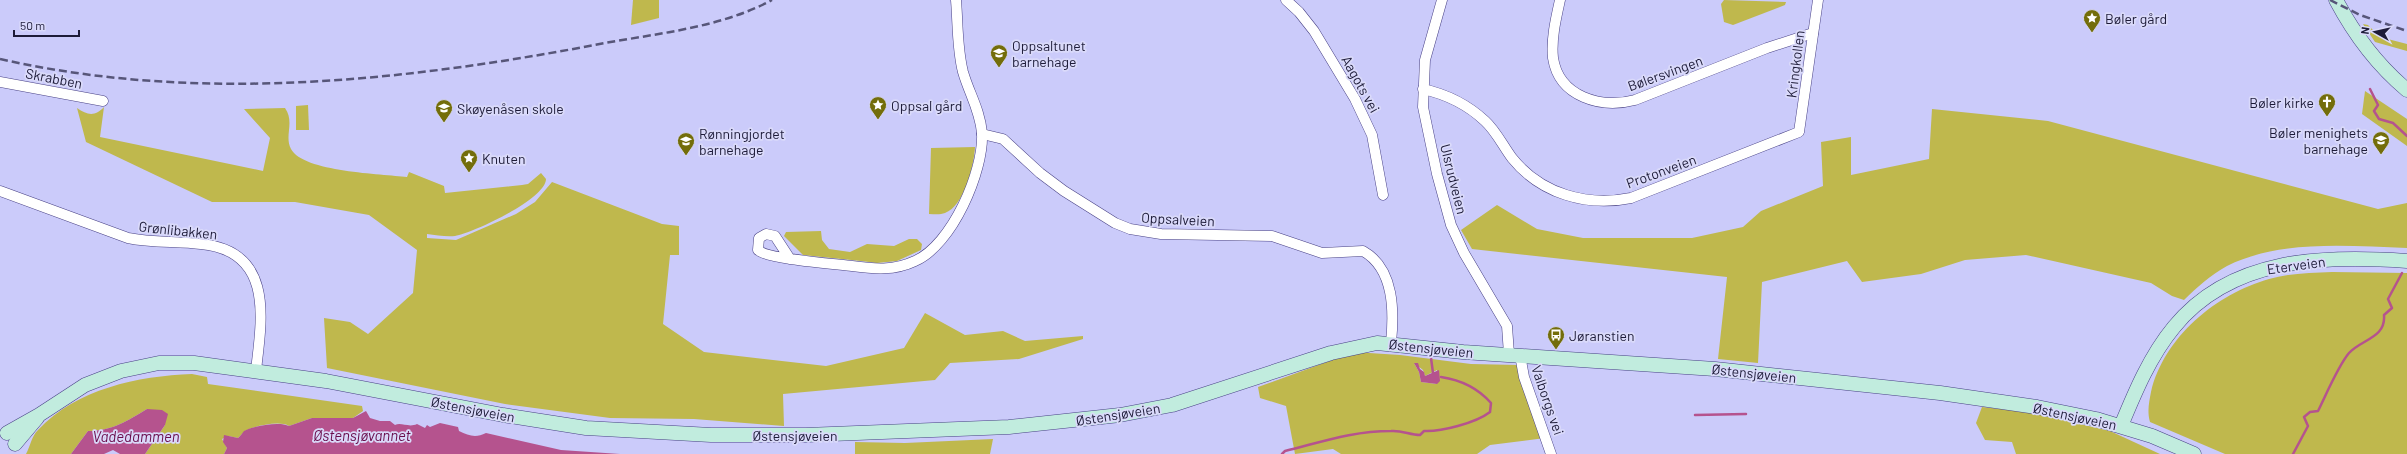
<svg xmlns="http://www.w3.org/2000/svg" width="2407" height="454" font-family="Barlow,sans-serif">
	<rect width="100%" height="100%" fill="#cbcbfa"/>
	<g fill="#bfb84d" fill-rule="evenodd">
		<path d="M633 0H659V18L631 25Z"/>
		<path d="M1724 0 1786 2 1785 5 1733 25 1724 22 1721 4Z"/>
		<path d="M2363 24 2368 25 2380 37 2407 44V51L2375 42Z"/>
		<path d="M2365 91 2407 119V146L2362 114Z"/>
		<path d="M308 105 309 130H296V106Z"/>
		<path d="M104 107 100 137 263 171 270 138 244 109 285 108C295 122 284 136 291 149 303 172 382 174 407 177L409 172 444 186 445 193 522 185 528 184 541 173 546 179C546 199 473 233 455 236 446 237 436 235 427 234V238L456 240 516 214 535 202 552 182 662 224 679 226V255H670L663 324 704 352 826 366 904 348 925 313 965 335 1003 331 1025 341 1083 336V339L1019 359 950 363 935 380 783 394 784 426 694 419 610 418 505 404 327 368 324 318 350 322 368 334 413 293 417 250 369 215 295 202H212L86 142 77 108C87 115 95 117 104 107Z"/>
		<path d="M1932 109 2048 121 2378 209 2407 203V248C2349 246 2281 239 2227 266 2211 275 2197 287 2184 300L2172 296 2151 283 2026 255 1965 260 1921 274 1862 282 1847 261 1762 282 1758 363 1718 359 1727 277 1472 249 1461 230 1497 205 1537 229 1583 238H1692L1743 227 1761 211 1823 186 1821 142 1851 137V175L1929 159Z"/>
		<path d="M975 147C974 166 964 206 945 213 940 215 934 214 929 214L931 148Z"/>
		<path d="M821 231 822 240 829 249 850 252 867 244 894 246 909 239H917L922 244 921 250 897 261 877 263 861 261 803 255 784 236 786 232Z"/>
		<path d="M2332 272 2407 273V454H2225L2150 422C2147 412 2149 402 2151 392 2164 337 2216 294 2269 279 2290 273 2311 273 2332 272Z"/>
		<path d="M1354 352 1400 355 1471 364 1518 365 1545 438 1490 445 1477 454H1341L1333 449 1295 454 1286 406 1260 398 1258 387ZM1414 363 1423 370 1425 376 1437 370V384L1421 382 1419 372Z"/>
		<path d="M192 374 207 377 208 384 362 406 363 411 353 418H312L289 426C280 420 254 426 245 431 242 433 241 436 238 438L228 436 222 439 227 448 224 454H145L165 425 147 409C127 421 112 431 88 431L71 454H26C30 447 32 435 38 430 76 389 138 376 192 374Z"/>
		<path d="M1982 407 2029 412 2110 431 2160 454H2016L2012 442 1985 440 1976 423Z"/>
		<path d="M993 439 990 454H855V442L905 443Z"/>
	</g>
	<g fill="#b5538e">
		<path d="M1414 363H1418L1420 369 1424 372 1425 376 1439 370 1440 381 1437 384 1421 382 1419 372Z"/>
		<path d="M147 409 162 410 168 414 165 425 145 454H120L113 450 104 454H71L88 431C112 431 127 421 147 409Z"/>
		<path d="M366 411 370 418 380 421H390L395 425C401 422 409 428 417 424L425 428 427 425 430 427 440 423 458 427 459 431C469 436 476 438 486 433L561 450 620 454H224L227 448 223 442 224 435 238 438C241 436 242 433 244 431 252 426 280 421 289 426L312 418H353Z"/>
	</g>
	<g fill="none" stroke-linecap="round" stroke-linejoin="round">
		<g stroke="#b5538e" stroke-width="2.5">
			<path d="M2370 89 2378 105 2374 111 2379 119 2393 123 2407 136"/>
			<path d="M1431 358 1433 373"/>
			<path d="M1695 415 1746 414"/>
			<path d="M1282 454 1285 451C1322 442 1352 431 1391 431 1402 430 1410 435 1420 435L1424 431C1440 432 1476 423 1490 412L1491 403C1477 387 1461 380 1441 377"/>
			<path d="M2293 454 2308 426 2304 417 2310 412 2318 411C2326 395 2338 366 2349 353 2362 339 2386 338 2384 315L2392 308 2388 299 2402 273"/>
		</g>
		<g stroke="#484185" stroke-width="11">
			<g id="street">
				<path d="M1286 0 1299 12 1314 31 1355 99 1372 135 1383 195"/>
				<path d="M1442 0 1425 60 1423 107 1437 174 1451 225 1464 253 1507 326 1509 354"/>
				<path d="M1560 0C1556 18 1551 39 1553 58 1559 97 1601 109 1635 100L1767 48 1813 33"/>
				<path d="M0 82 103 101"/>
				<path d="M1423 89C1445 94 1468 105 1485 121 1496 131 1503 146 1512 158 1541 194 1587 207 1631 198L1799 132 1818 0"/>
				<path d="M982 134 1003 139 1040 173 1064 191 1115 223 1130 229 1161 234 1272 236 1322 253 1363 251C1395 269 1394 313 1391 343"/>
				<path d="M0 191 128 238C152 243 177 241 201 244 274 251 262 319 256 370"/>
				<path d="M790 259 775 236 766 234 759 238 758 250C766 259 836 264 852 266 874 269 894 271 915 261 952 245 984 171 982 133 980 110 969 93 963 72 957 49 958 24 956 0"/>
				<path d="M1520 355 1524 377 1551 454"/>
			</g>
		</g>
		<g stroke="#484185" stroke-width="15">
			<g id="secondary">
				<path d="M2336 0C2354 34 2377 65 2407 90"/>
				<path d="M2121 426C2135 392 2150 356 2174 327 2231 257 2324 255 2407 261"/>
				<path d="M7 433 39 415 85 385 121 371 159 363H194L326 381 503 415 586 428 711 435H806L1009 427 1120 415 1172 405 1331 353 1377 343 1463 352 1715 369 1940 393 2037 407 2096 419 2152 436 2194 454"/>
				<path d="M15 444 37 418"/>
			</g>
		</g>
		<use href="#street" stroke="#fff" stroke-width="10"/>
		<use href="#secondary" stroke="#c1ecde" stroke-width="14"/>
		<g stroke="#575679" stroke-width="2.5" stroke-dasharray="8 4" stroke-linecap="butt">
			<path d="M2330 0 2360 15 2407 31"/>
			<path d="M0 59C199 104 407 81 605 43 661 33 722 27 772 0"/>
		</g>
	</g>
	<defs>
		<g id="sight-pin" transform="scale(0.9)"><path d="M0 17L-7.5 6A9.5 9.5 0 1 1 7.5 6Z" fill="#736d0a" stroke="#dadafa"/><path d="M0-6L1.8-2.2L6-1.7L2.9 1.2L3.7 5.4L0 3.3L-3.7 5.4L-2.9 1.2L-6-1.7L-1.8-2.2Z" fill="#fff"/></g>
		<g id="school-pin" transform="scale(0.9)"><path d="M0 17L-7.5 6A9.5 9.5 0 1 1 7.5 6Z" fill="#736d0a" stroke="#dadafa"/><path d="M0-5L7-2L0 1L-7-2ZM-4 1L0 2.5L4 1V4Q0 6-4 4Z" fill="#fff"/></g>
		<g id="church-pin" transform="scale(0.9)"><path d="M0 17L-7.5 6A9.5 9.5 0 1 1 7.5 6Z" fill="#736d0a" stroke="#dadafa"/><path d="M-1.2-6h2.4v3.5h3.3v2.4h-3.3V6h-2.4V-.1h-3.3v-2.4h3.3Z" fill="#fff"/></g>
		<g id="bus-pin" transform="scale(0.9)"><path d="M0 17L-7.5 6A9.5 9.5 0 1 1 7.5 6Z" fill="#736d0a" stroke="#dadafa"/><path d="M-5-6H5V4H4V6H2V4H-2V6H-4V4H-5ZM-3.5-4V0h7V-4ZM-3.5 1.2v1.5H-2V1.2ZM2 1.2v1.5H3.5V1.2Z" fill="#fff"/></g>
	</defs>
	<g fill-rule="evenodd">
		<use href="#sight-pin" x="2092" y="18"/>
		<use href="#school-pin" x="999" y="53"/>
		<use href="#church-pin" x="2327" y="102"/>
		<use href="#sight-pin" x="878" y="105"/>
		<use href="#school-pin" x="444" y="108"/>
		<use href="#school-pin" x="2381" y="140"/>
		<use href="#school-pin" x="686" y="141"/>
		<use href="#sight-pin" x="469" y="158"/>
		<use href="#bus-pin" x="1556" y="335"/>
	</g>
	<g text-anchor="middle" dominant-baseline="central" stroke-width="3.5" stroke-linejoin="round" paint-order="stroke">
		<g font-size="14" fill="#1d1b38" stroke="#dadafa" text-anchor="start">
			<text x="2105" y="18">Bøler gård</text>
			<text x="1012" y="45">Oppsaltunet<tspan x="1012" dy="16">barnehage</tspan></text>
			<text x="2314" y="102" text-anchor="end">Bøler kirke</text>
			<text x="891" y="105">Oppsal gård</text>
			<text x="457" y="108">Skøyenåsen skole</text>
			<text x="2368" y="132" text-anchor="end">Bøler menighets<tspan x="2368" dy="16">barnehage</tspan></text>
			<text x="699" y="133">Rønningjordet<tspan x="699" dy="16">barnehage</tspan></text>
			<text x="482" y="158">Knuten</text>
			<text x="1569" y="335">Jøranstien</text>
		</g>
		<g font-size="14" fill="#1d1b38" stroke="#dadafa">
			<text transform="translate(1795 64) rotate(-83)">Kringkollen</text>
			<text transform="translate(1665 73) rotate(-20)">Bølersvingen</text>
			<text transform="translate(54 78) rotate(11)">Skrabben</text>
			<text transform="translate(1361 84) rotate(61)">Aagots vei</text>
			<text transform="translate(1661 171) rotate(-20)">Protonveien</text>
			<text transform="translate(1454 179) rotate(76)">Ulsrudveien</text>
			<text transform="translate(1178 219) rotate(3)">Oppsalveien</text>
			<text transform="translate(178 230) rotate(6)">Grønlibakken</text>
			<text transform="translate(2296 265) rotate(-8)">Eterveien</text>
			<text transform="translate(1431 348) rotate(6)">Østensjøveien</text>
			<text transform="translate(1754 373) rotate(6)">Østensjøveien</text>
			<text transform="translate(1548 400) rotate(71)">Valborgs vei</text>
			<text transform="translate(473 409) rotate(11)">Østensjøveien</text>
			<text transform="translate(1118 414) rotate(-9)">Østensjøveien</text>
			<text transform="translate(2075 416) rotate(12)">Østensjøveien</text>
			<text x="795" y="435">Østensjøveien</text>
		</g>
		<g font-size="15" font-style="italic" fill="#6a0c4c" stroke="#dadafa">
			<text x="362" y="435">Østensjøvannet</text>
			<text x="136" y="436">Vadedammen</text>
		</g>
	</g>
	<g transform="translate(2375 32) rotate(278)" stroke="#dadafa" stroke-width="3" paint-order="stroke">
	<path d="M0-3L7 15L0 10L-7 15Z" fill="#1d1b38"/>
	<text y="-6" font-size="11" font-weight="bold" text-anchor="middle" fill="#1d1b38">N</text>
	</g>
	<path d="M14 30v6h65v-6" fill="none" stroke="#1d1b38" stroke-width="2"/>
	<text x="20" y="30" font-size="12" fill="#1d1b38" stroke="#dadafa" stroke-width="3" paint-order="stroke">50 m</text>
</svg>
